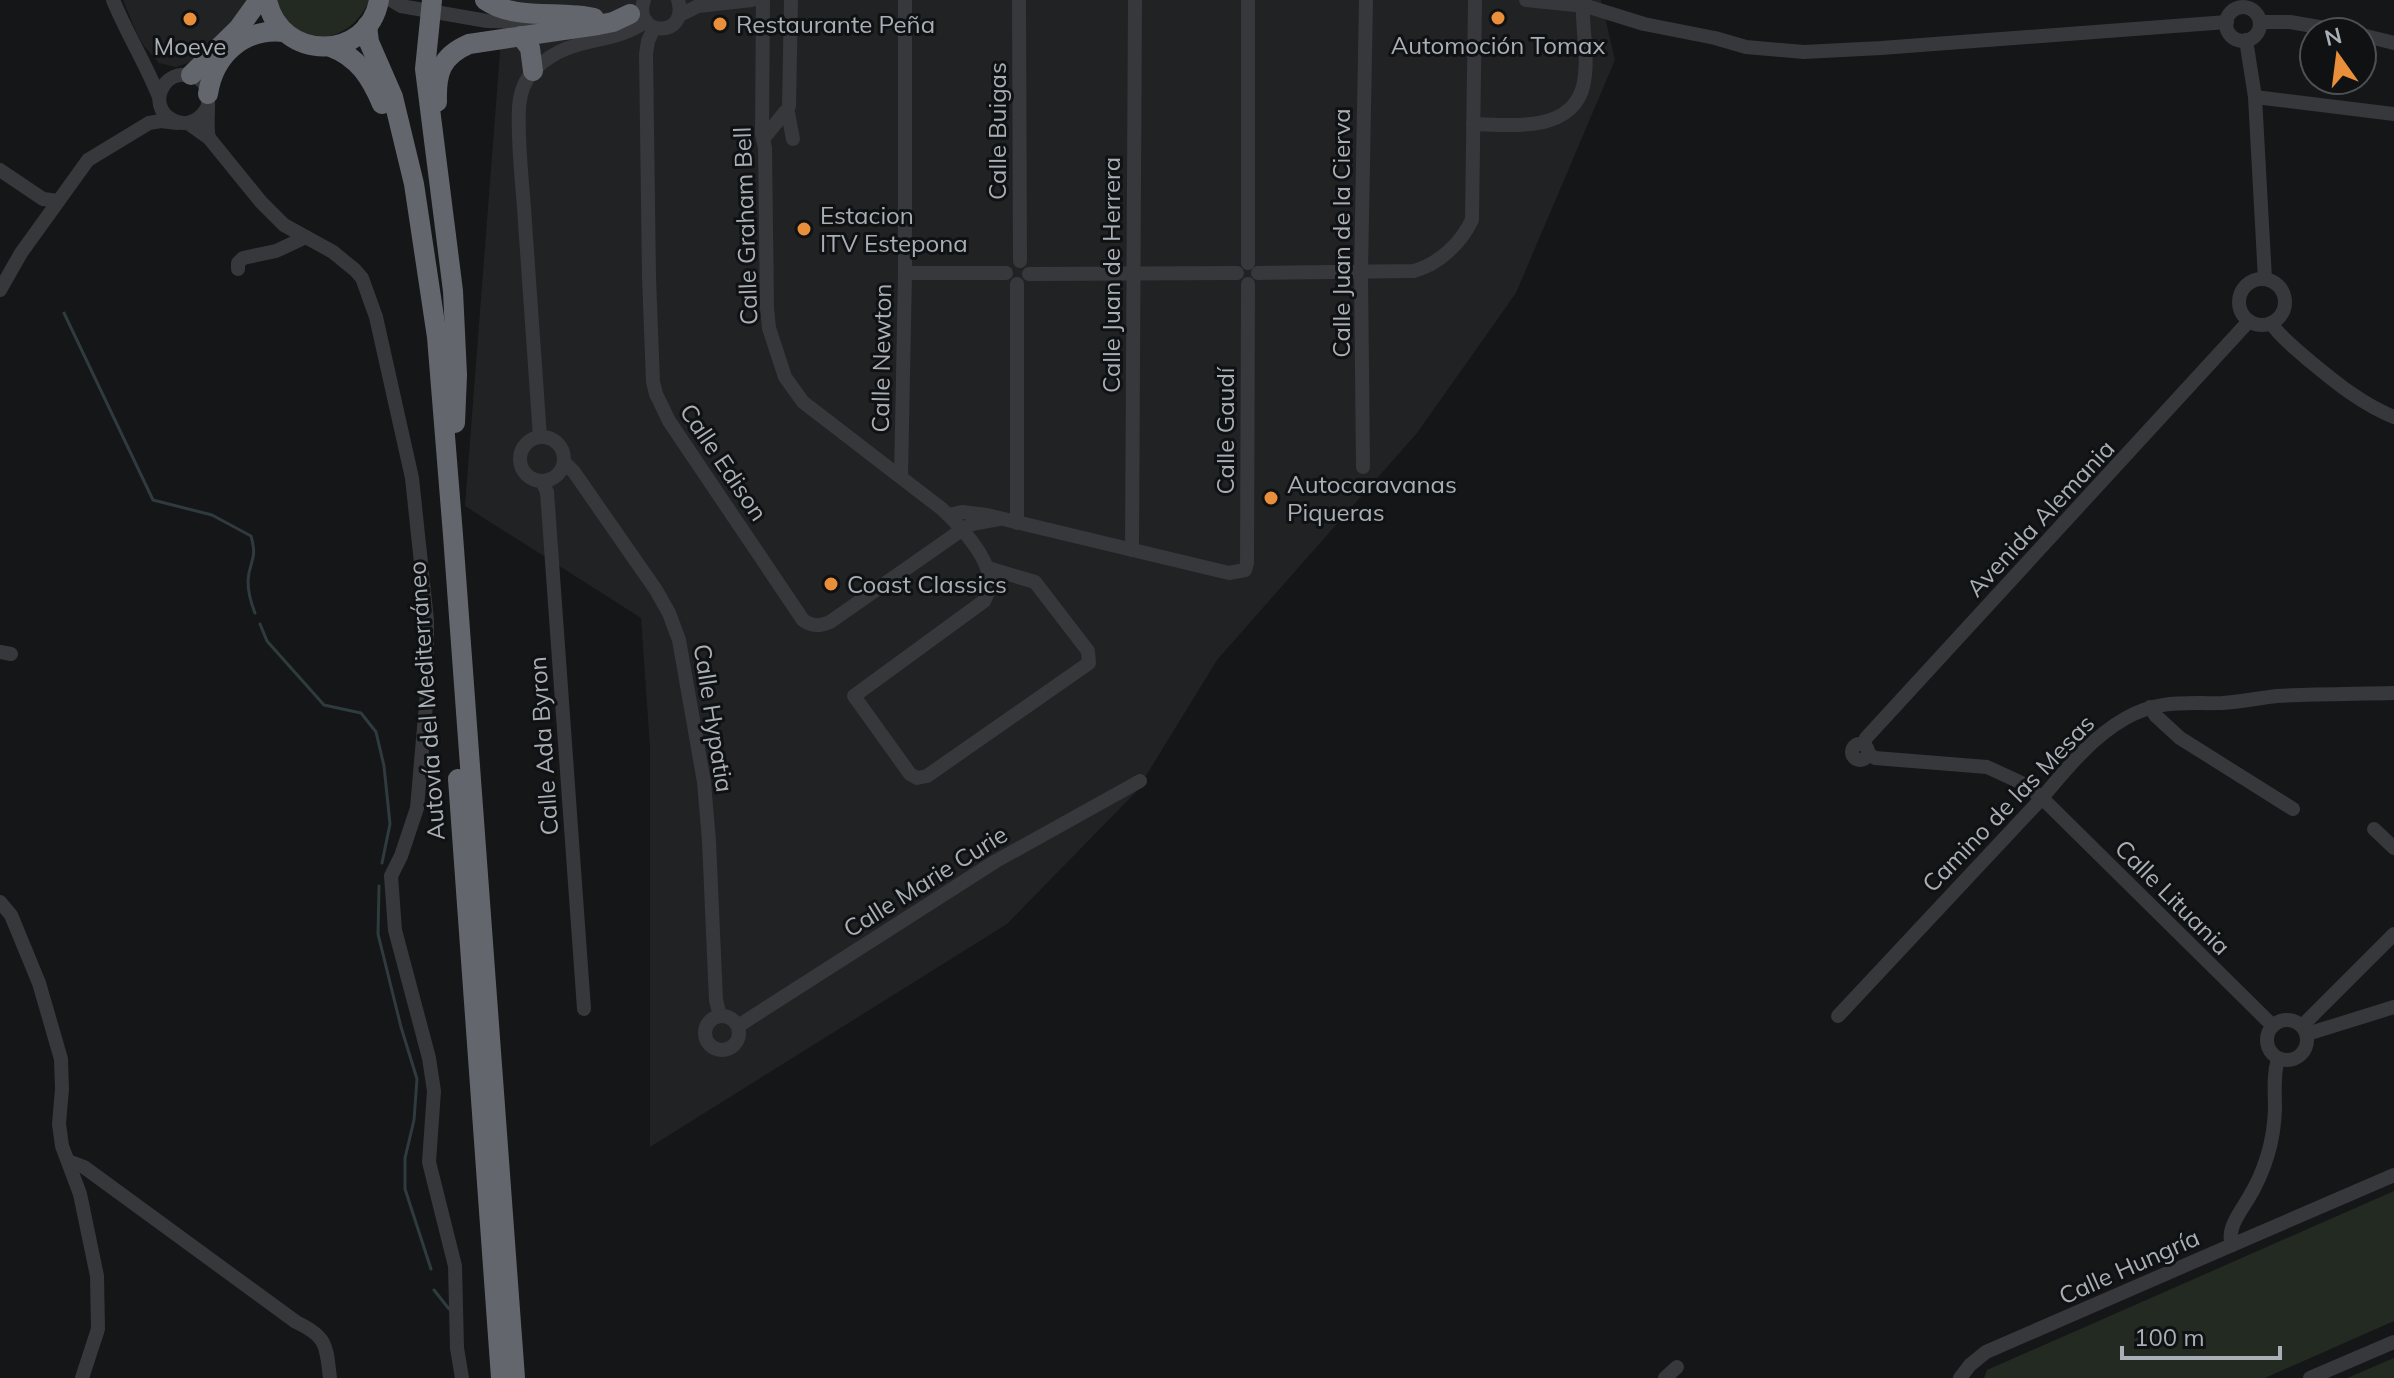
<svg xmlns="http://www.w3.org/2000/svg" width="2394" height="1378" font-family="Mulish,sans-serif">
	<rect width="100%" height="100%" fill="#151617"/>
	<g fill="#212224">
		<path d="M123 0H250L244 11 197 60 176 67 159 63 144 46 137 34Z"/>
		<path d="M504 0H1601L1615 60 1516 293 1417 433 1217 660 1136 792 1007 924 650 1147V747L641 618 465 506Z"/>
	</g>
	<g fill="#222a22">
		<path d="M275 0H369C356 36 308 54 283 18 279 13 277 6 275 0Z"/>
		<path d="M2394 1191V1321L2265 1378H1984L1987 1370Z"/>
		<path d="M2394 1358V1378H2347Z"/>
	</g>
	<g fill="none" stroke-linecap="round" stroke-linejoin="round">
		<g stroke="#2f3b3f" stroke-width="3">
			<path d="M64 313 153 500 212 515 251 536C258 561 249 560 248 581 248 591 251 603 255 613"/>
			<path d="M260 624 267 641 324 705 361 713 376 732 384 766 390 824 382 863"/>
			<path d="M379 886 378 934 401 1027 417 1079 414 1120 405 1158V1189L431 1269"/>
			<path d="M434 1290 449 1309"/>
		</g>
		<g stroke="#37383c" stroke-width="14">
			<path d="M113 0C127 34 146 64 159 97"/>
			<path d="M391 0 401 6 487 21 547 22"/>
			<path d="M644 0C631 37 690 39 678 0"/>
			<path d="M763 0 762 134 765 148 767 308 769 328 785 377 803 402 942 509C960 526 995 562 989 589 988 593 986 597 984 601L854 696 910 774 917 778 927 776 1089 663 1088 651 1035 582 988 568"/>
			<path d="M1019 0 1020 261"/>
			<path d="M1526 0 1575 5"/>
			<path d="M1567 0 1644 24 1715 38 1746 47 1804 52 1881 48 2227 22"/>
			<circle cx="2243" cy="24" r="17"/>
			<path d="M680 15 698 6 752 0"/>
			<path d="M2260 22H2290L2348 32"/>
			<path d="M654 28 648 41 646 54 649 277 653 382 656 394 669 421 803 620C812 627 820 626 830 622L963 529 972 524 999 519"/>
			<path d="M2362 35 2394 43"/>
			<path d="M2246 40 2255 97 2265 279"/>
			<path d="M2255 97 2394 114"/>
			<path d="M789 106 791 0"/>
			<path d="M207 108C188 141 145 113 164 85 169 78 177 74 186 75 220 76 203 117 209 138"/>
			<path d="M788 113 793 139"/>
			<path d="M188 123 209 138 261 202 284 225 333 252 355 270 362 278 376 317 412 478 427 620V693L417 808 401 856 391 876 395 930 429 1058 434 1091 429 1162 455 1266 457 1348 462 1378"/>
			<path d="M1473 124C1515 125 1580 134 1585 75 1588 52 1582 29 1583 6"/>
			<path d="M763 139 785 112"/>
			<path d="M0 170 43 199 58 201"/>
			<path d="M1248 263V0"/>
			<path d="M238 269V263L243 258 276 251 306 237"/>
			<path d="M905 273H1006"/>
			<path d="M1258 273 1414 271C1439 264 1461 243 1472 220L1475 0"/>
			<path d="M1029 274 1237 273"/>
			<circle cx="2262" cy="302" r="23"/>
			<path d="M0 290 21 253 88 160 149 123 161 121 177 123"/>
			<path d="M2271 323C2280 337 2294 347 2306 358 2334 381 2361 404 2394 417"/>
			<circle cx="542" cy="459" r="22"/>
			<path d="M540 437C535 365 530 294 525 223 523 185 517 145 519 107 520 93 525 79 535 69 572 33 612 47 646 21"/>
			<path d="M564 462 574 472 656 590 669 613 679 640 704 782 709 841 716 1000 720 1016"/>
			<path d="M1363 467 1361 272 1366 0"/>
			<path d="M901 477 905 273V0"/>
			<path d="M542 481 547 492 584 1009"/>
			<path d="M949 515 962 512 987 515 1229 573 1245 570 1247 563 1248 284"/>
			<path d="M1017 523V284"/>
			<path d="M1132 550 1135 0"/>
			<path d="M0 652 11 654"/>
			<path d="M2150 707 2156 716 2180 738 2293 809"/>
			<circle cx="1860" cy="752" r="8"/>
			<path d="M1864 745 1866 738 2249 321"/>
			<path d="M1869 754 1875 758 1987 767 2024 784 2042 798 2273 1026"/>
			<path d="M2374 829 2394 848"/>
			<path d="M0 902 11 915 39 983 61 1059 62 1089 59 1124 62 1146 80 1194 97 1276 98 1329 82 1378"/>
			<circle cx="722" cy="1033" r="17"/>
			<path d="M1838 1016 2042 798C2066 769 2092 737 2126 718 2159 699 2186 704 2222 703 2240 702 2259 698 2277 696 2316 694 2355 694 2394 693"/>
			<circle cx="2287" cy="1040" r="20"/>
			<path d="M738 1026 996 861 1140 781"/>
			<path d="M2302 1026 2394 934"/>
			<path d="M2307 1034 2394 1007"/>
			<path d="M68 1161 84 1167 296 1322C328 1337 326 1346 330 1378"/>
			<path d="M2232 1245 2394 1175"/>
			<path d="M1665 1378 1677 1367"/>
			<path d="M1960 1378 1970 1365 1986 1352 2232 1245C2226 1230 2240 1212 2248 1199 2265 1171 2274 1142 2275 1109 2275 1092 2273 1075 2278 1059"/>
			<path d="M2310 1378 2394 1342"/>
		</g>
		<g stroke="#63676d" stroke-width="20">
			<path d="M267 0C280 62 368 62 379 0"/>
			<path d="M432 0 425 69 453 291 457 375 455 423"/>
			<path d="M485 0C515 21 559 10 594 18"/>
			<path d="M367 26 369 42 393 97 414 184 437 337 453 535 515 1378"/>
			<path d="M521 36 530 48 533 71"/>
			<path d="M331 47C358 57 371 78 382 104"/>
			<path d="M191 75 238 29 259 0"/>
			<path d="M208 94C214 54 244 28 284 32"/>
			<path d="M437 102C436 73 441 56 469 44L598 25 613 22 630 14"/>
			<path d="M458 779 501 1378"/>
		</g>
	</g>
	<g fill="#e98f3b" stroke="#101112" stroke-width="3">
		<circle cx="1498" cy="18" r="8"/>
		<circle cx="190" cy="19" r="8"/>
		<circle cx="720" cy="24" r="8"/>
		<circle cx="804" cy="229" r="8"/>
		<circle cx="1271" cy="498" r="8"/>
		<circle cx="831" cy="584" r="8"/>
	</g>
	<g text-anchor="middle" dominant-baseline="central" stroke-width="6" stroke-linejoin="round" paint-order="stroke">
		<g font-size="24" fill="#a8afb7" stroke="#101112" text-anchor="start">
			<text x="736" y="24">Restaurante Peña</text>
			<text x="1498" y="45" text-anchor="middle">Automoción Tomax</text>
			<text x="190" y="46" text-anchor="middle">Moeve</text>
			<text x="820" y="215">Estacion<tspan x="820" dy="28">ITV Estepona</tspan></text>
			<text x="1287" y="484">Autocaravanas<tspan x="1287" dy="28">Piqueras</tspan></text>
			<text x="847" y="584">Coast Classics</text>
		</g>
		<g font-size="24" fill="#a8afb7" stroke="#101112">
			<text transform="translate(997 131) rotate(-90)">Calle Buigas</text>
			<text transform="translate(745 226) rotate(-92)">Calle Graham Bell</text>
			<text transform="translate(1341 233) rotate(-90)">Calle Juan de la Cierva</text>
			<text transform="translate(1111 275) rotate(-90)">Calle Juan de Herrera</text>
			<text transform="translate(881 358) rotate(-89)">Calle Newton</text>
			<text transform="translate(1225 431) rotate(-90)">Calle Gaudí</text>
			<text transform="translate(724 462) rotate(56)">Calle Edison</text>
			<text transform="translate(2040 518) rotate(-47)">Avenida Alemania</text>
			<text transform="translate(426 701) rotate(-94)">Autovía del Mediterráneo</text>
			<text transform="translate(714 718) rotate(81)">Calle Hypatia</text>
			<text transform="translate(543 746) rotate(-94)">Calle Ada Byron</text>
			<text transform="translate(2008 803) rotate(-46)">Camino de las Mesas</text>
			<text transform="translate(925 881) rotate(-32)">Calle Marie Curie</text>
			<text transform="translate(2173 897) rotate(45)">Calle Lituania</text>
			<text transform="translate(2129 1266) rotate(-24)">Calle Hungría</text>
		</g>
	</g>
	<g transform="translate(2338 56) rotate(346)"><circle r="38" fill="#101112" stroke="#4d5054" stroke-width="2"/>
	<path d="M0-6L14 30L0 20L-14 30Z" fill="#e98f3b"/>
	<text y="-12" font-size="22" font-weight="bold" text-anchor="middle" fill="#a8afb7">N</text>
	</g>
	<path d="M2122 1346v12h158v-12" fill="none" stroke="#a8afb7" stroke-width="4"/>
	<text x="2134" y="1346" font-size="24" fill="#a8afb7" stroke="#101112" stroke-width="6" paint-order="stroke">100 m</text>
</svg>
